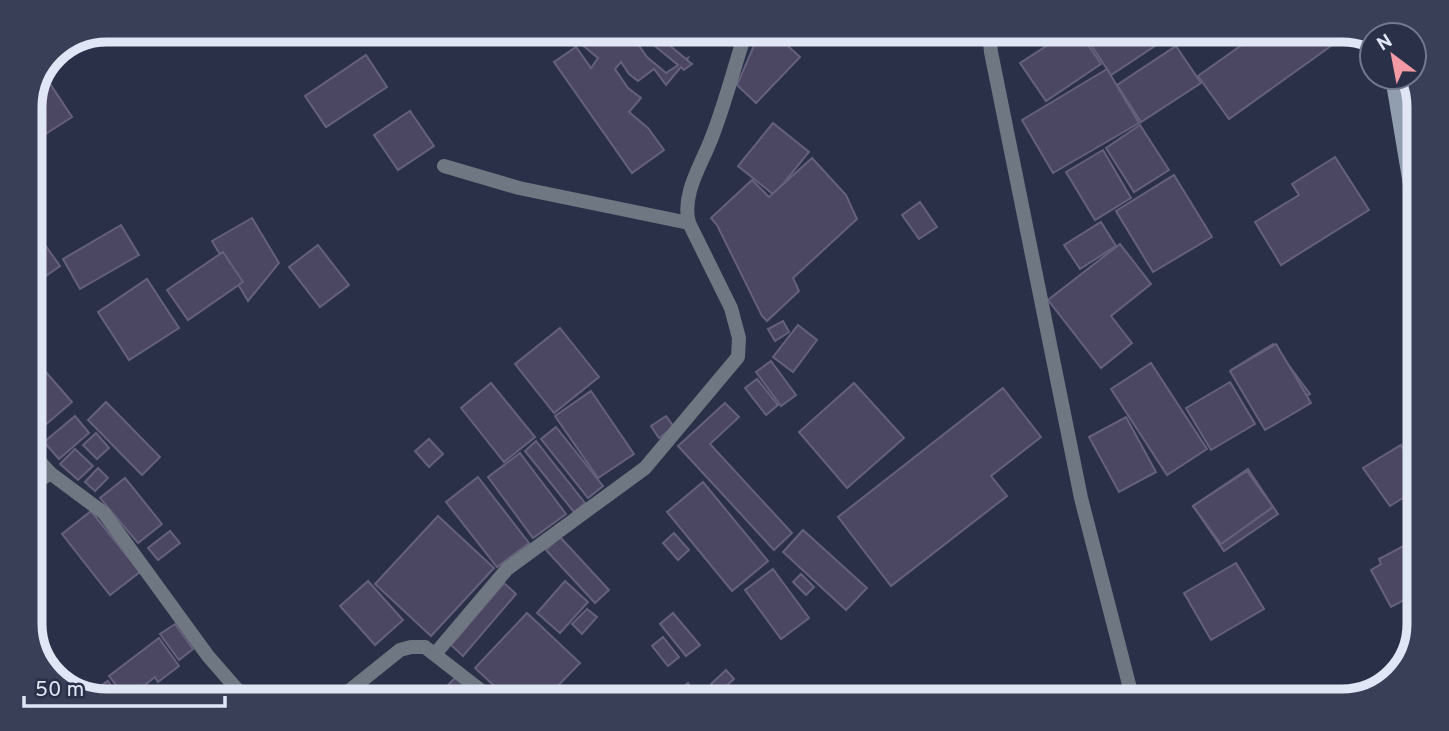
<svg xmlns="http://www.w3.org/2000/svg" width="1449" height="731" font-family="Overpass,sans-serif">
	<rect width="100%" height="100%" fill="#2a3048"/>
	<g fill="#4b4661" stroke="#65607b" stroke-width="2">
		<path d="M107 30H115L90 47 84 39Z"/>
		<path d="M595 33H603L610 39 615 33H630L647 57 666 73 678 65 639 33H660L668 44 686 59 688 58 687 60 692 64 684 70 681 67 666 85 654 69 638 81 629 74 621 62 615 69 628 88 641 98 629 112 648 128 664 150 632 173 554 62 576 47 591 68 598 58 580 43Z"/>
		<path d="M759 34H775L800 57 756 103 737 85Z"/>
		<path d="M1062 36H1082L1101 64 1046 101 1020 63Z"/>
		<path d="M1085 36H1170L1111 75Z"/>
		<path d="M1253 37H1341L1342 38 1229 119 1198 76Z"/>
		<path d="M1176 46 1201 83 1141 122 1117 85Z"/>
		<path d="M366 55 387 87 326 127 305 96Z"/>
		<path d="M1107 69 1139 123 1053 173 1022 120Z"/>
		<path d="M43 73 72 117 30 144V102Z"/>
		<path d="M410 111 434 146 398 170 374 135Z"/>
		<path d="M773 123 809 152 774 195 738 166Z"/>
		<path d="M1140 125 1169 170 1134 192 1106 148Z"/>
		<path d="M1103 150 1131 198 1095 220 1066 172Z"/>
		<path d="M1335 157 1369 210 1281 265 1255 222 1299 195 1292 184Z"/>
		<path d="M812 158 846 195 857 219 793 278 799 291 767 321 762 316 717 225 711 218 752 180 769 197Z"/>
		<path d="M1174 175 1212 237 1153 272 1116 211Z"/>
		<path d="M920 202 937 227 919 239 902 215Z"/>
		<path d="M252 218 279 263 248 301 212 241Z"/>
		<path d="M1101 222 1116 246 1080 269 1064 245Z"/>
		<path d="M121 225 139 255 80 289 63 259Z"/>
		<path d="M1120 244 1151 284 1111 316 1132 343 1101 368 1048 300Z"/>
		<path d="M45 245 60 266 30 287V256Z"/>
		<path d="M318 245 349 285 320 307 289 267Z"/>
		<path d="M223 252 243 282 188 320 167 290Z"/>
		<path d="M147 279 179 328 129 360 98 312Z"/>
		<path d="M783 321 789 332 775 341 768 329Z"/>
		<path d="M798 325 817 340 793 372 773 357Z"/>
		<path d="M560 328 599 377 554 413 515 364Z"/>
		<path d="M1273 344 1310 394 1264 422 1231 370Z"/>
		<path d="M1276 344 1311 403 1265 430 1230 371Z"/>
		<path d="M30 350 43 366 30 375Z"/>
		<path d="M771 361 796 395 781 406 756 372Z"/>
		<path d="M1151 363 1207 449 1167 475 1111 389Z"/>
		<path d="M44 370 72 402 30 438V383Z"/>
		<path d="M757 379 778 405 766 415 745 388Z"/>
		<path d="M1230 382 1255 424 1211 450 1186 408Z"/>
		<path d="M491 383 535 437 504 462 461 408Z"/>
		<path d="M854 383 904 438 847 488 799 432Z"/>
		<path d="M1003 388 1041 437 991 476 1007 496 891 586 838 517Z"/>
		<path d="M591 391 634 454 598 478 555 416Z"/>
		<path d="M106 402 160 457 142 475 88 420Z"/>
		<path d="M725 403 739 417 710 444 792 533 774 550 678 446Z"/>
		<path d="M75 416 89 433 59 459 44 442Z"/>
		<path d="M666 416 674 427 659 438 651 426Z"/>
		<path d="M1126 417 1156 472 1119 492 1089 437Z"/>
		<path d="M556 427 603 486 588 498 541 439Z"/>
		<path d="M96 433 109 448 97 459 83 445Z"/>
		<path d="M429 439 443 454 429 467 415 451Z"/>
		<path d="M536 441 585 503 574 512 525 451Z"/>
		<path d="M1401 445 1414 468V491L1390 506 1363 468Z"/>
		<path d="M75 449 93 466 78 480 60 464Z"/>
		<path d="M520 453 566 514 533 538 488 477Z"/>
		<path d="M98 468 108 478 95 491 85 482Z"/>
		<path d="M1248 469 1278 514 1224 551 1193 506Z"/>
		<path d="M1247 471 1273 507 1221 544 1193 506Z"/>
		<path d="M478 477 529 543 497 567 446 502Z"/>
		<path d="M125 478 162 524 138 543 100 498Z"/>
		<path d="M703 482 768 561 732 591 667 512Z"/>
		<path d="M91 511 140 572 110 595 62 534Z"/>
		<path d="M438 516 494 568 431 636 375 584Z"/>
		<path d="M803 530 867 588 846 610 783 552Z"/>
		<path d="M170 531 180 543 158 560 148 548Z"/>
		<path d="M674 533 689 550 678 560 663 543Z"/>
		<path d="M560 537 609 590 595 603 546 550Z"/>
		<path d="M1413 541 1412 596 1391 607 1371 570 1381 564 1379 559Z"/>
		<path d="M1236 563 1264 609 1211 640 1184 593Z"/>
		<path d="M773 569 809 618 781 639 745 590Z"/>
		<path d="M801 574 814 587 806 595 793 582Z"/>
		<path d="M368 581 403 620 375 645 340 606Z"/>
		<path d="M565 581 588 602 560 633 537 613Z"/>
		<path d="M504 583 516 594 463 656 451 645Z"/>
		<path d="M587 609 597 617 582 634 572 624Z"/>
		<path d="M527 613 580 663 548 696H505L475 668Z"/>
		<path d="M673 613 700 645 686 656 660 624Z"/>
		<path d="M175 624 193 649 179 660 160 634Z"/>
		<path d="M663 637 679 657 668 666 652 646Z"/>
		<path d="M159 638 179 666 158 682 155 677 136 692 133 688 123 694 109 676Z"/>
		<path d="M726 670 734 679 718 693 711 684Z"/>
		<path d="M456 677 474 696H437Z"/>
		<path d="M1383 677 1387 686 1385 688 1352 699 1350 696Z"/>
		<path d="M108 681 116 694H88Z"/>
		<path d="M688 683 696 693 691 697H680L677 693Z"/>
	</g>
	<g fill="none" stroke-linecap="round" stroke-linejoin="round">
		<g stroke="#6e7782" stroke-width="14">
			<path d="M989 35 991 52 1081 498 1133 700"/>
			<path d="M444 166 519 188 689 223"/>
			<path d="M30 451 50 473 104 513 208 656 242 695"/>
			<path d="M30 487 50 473"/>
			<path d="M435 654 507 569 645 468 738 357 739 338 731 308 689 223C681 194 702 164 712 137 725 104 734 68 745 34"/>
			<path d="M344 695 400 650 411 647H425L488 696"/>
		</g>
		<path stroke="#909eaf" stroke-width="14" d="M1392 77 1417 226"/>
	</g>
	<path d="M0 0H1449V731H0ZM107 42H1342A65 65 0 0 1 1407 107V624A65 65 0 0 1 1342 689H107A65 65 0 0 1 42 624V107A65 65 0 0 1 107 42Z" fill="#393f56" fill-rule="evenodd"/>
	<path fill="none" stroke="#e1e6f6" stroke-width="9" d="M107 42H1342A65 65 0 0 1 1407 107V624A65 65 0 0 1 1342 689H107A65 65 0 0 1 42 624V107A65 65 0 0 1 107 42Z"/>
	<g transform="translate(1393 56) rotate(328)"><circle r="33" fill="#2a3048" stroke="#73798e" stroke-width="2"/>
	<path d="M0-5L12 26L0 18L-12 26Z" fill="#f49aa4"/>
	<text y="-10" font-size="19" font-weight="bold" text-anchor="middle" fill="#e1e6f6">N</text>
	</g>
	<path d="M24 696v10h201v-10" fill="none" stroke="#e1e6f6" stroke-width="3.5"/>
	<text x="35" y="696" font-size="21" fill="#e1e6f6" stroke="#2a3048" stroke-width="5" paint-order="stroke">50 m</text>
</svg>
